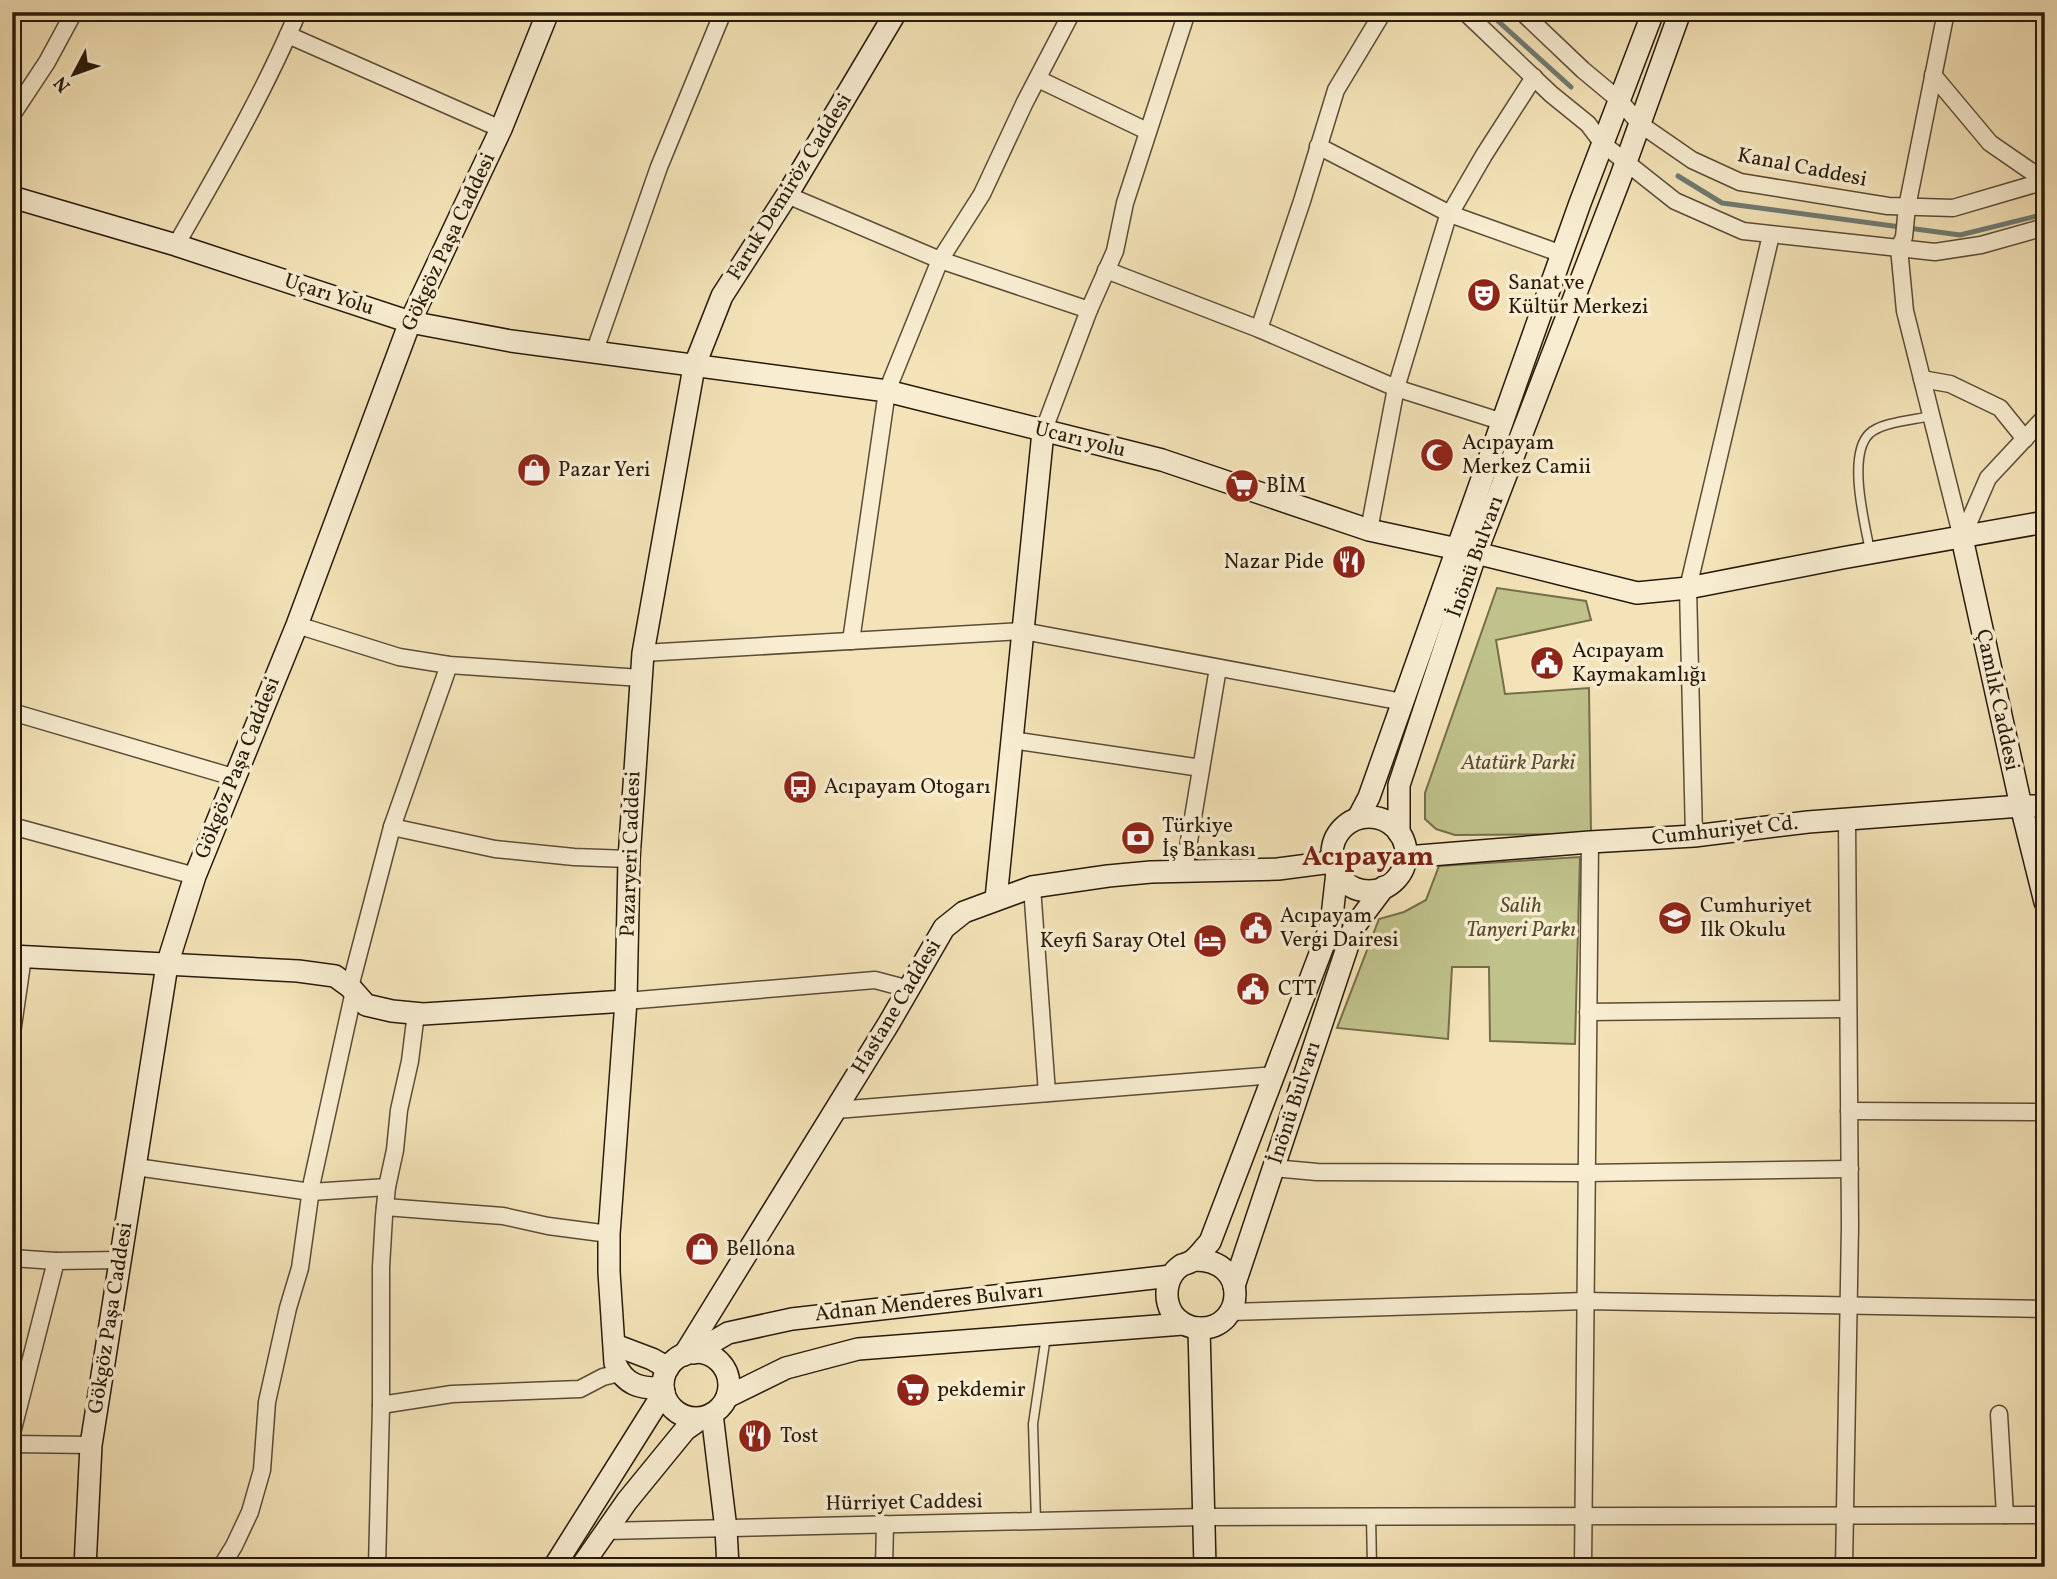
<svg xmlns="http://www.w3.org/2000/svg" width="2057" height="1579" font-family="Vollkorn,serif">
	<rect width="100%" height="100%" fill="#f4e3b8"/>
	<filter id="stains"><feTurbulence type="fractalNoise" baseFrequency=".00286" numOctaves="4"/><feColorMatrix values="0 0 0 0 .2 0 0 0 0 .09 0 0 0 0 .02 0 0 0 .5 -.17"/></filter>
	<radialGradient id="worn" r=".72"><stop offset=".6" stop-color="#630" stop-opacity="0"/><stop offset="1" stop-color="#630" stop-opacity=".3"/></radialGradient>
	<g fill="#c0c28b" stroke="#746e4b" stroke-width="2">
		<path d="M1497 588 1586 601 1591 620 1496 640 1505 694 1589 688 1591 834 1455 835 1436 829 1425 819V793Z"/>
		<path d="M1580 857 1575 1044 1490 1041 1489 967H1452L1448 1039 1337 1028 1379 919 1404 912 1426 900 1439 866Z"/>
	</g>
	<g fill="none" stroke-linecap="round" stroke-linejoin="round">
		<g stroke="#6f7b73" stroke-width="5">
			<path d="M1488 12 1571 87"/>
			<path d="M1678 176 1722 203 1960 235 2045 214"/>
		</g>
		<g stroke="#5b4c36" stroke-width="11">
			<g id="lane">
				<path d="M1870 551C1865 524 1847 456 1869 434 1881 422 1914 420 1931 416"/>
				<path d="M1371 1516 1372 1567"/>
				<path d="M1036 1521 1033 1424 1046 1336"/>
			</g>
		</g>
		<g stroke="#5b4c36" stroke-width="19">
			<g id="street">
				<path d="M1465 12 1551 94 1588 124 1603 144 1675 201 1743 231 1935 252 1981 245 2045 227"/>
				<path d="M1522 12 1583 70 1619 100 1640 124 1692 160 1740 182 1888 206 1953 208 2045 181"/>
				<path d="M1946 12 1907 207 1904 237 1899 248 1905 311 1962 538"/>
				<path d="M288 35 501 129"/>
				<path d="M1933 75 1990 143 2045 181"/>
				<path d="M1038 79 1147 131"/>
				<path d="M12 115 47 62 74 12"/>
				<path d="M1318 146 1450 214 1562 254"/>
				<path d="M787 195 940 260 1089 310"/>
				<path d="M176 245C219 170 264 93 298 12"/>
				<path d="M1106 270 1259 329 1396 388 1503 422"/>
				<path d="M1259 329 1302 201 1336 90 1383 12"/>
				<path d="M594 353 659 167 723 12"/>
				<path d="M1922 379 1950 384 2000 408 2025 439"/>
				<path d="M1043 432 1089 310 1115 251 1125 203 1187 12"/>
				<path d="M1369 530 1396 388 1447 219 1484 155 1534 77"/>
				<path d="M1962 538 1988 478 2045 417"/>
				<path d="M297 625 399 657 449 665 641 678"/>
				<path d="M851 641 887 391 940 260 982 194 1025 102 1072 12"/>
				<path d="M643 653 1023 631 1403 702"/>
				<path d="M12 712 233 777"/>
				<path d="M1012 740 1201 768"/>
				<path d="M12 826 195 876"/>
				<path d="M392 827 495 849 574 857 629 859"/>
				<path d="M1694 836 1688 588 1771 235"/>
				<path d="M1184 871 1218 668"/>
				<path d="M1032 887 1047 1093"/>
				<path d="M350 987 392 827 449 665"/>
				<path d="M626 1001 875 980 909 989"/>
				<path d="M1588 1012 1848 1009"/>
				<path d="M12 1033 23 957"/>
				<path d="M836 1110 1274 1075"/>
				<path d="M1849 1111 2045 1112"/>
				<path d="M136 1167 311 1192 387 1187"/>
				<path d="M1273 1168 1317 1172 1586 1173 1850 1169"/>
				<path d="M385 1207 503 1216 548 1226 609 1234"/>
				<path d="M12 1258 56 1261"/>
				<path d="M1230 1312 1585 1301 2045 1309"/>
				<path d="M381 1405 452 1394 580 1389 603 1377 619 1373"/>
				<path d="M1999 1414 2005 1515"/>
				<path d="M12 1433 56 1261 120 1260"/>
				<path d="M12 1444 91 1445"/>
				<path d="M605 1531 1203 1517 2045 1515"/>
				<path d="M221 1567 234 1546 250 1512 262 1470 267 1402 288 1308 300 1268 312 1182 354 991"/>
				<path d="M377 1567 381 1405V1267L384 1216 387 1187 395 1150 399 1110 410 1061 416 1013"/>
				<path d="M884 1567 885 1524"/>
				<path d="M1583 1567 1590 842"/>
				<path d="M1844 1567 1850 1226 1847 819"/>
			</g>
		</g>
		<g stroke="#281a0b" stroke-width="24">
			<g id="secondary">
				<path d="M12 197 176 245 410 322 511 341 887 391 1162 460 1369 530 1476 553 1637 593 1688 588 1842 558 2045 522"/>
				<path d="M1962 538 2021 806 2045 902"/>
				<circle cx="1369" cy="854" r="37"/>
				<path d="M1358 818 1369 797 1580 203 1653 12"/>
				<path d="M1399 833V785L1476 553 1621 176 1680 12"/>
				<path d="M1406 857 1590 842 1694 836 1808 822 2021 806H2045"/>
				<path d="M996 899 1043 432"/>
				<path d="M12 956 298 971 335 976 350 987 366 1005 392 1011 423 1014 626 1001"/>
				<path d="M1193 1260C1251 1258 1245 1330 1199 1328 1189 1328 1178 1322 1172 1313 1163 1297 1166 1275 1182 1265 1185 1264 1189 1263 1192 1261 1199 1256 1204 1248 1210 1242L1331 925 1337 872"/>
				<path d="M1234 1286 1354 927 1384 887"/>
				<path d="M1199 1328 1205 1567"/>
				<path d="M615 1345 652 1359 668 1368"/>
				<circle cx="696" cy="1385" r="33"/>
				<path d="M694 1353 728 1333 792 1319 1171 1276"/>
				<path d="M684 1355 889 1023 944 928 964 912 1032 887 1108 876 1151 872 1278 869 1332 862"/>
				<path d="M663 1388C640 1389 625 1385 615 1363L609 1272V1234L626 1001 629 859 643 653 694 367 722 296 787 195 896 12"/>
				<path d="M727 1397 786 1368 858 1349 1183 1324"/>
				<path d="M712 1414 726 1529 728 1567"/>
				<path d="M85 1567 91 1445 167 965 195 876 297 625 410 322 501 129 548 12"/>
				<path d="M554 1567 664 1392"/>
				<path d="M581 1567 627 1501 685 1430 702 1418"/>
			</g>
		</g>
		<use href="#lane" stroke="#f8edd1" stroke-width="8"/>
		<use href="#street" stroke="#f8edd1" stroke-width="16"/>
		<use href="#secondary" stroke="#f8edd1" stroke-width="21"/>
	</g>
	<defs>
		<g id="theatre-disc" transform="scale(1.75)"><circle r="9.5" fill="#8f2418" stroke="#f8edd1"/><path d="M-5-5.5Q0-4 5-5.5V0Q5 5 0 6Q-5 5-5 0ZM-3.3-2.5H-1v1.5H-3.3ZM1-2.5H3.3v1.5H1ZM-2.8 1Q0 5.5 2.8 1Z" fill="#fff"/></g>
		<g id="mosque-disc" transform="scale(1.75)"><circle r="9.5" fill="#8f2418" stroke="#f8edd1"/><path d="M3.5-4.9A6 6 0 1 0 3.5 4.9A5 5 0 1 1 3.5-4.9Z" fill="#fff"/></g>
		<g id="shop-disc" transform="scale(1.75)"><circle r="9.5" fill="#8f2418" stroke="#f8edd1"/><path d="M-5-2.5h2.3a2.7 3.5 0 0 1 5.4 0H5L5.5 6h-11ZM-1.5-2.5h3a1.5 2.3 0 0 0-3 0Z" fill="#fff"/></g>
		<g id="supermarket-disc" transform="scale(1.75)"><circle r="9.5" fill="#8f2418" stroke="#f8edd1"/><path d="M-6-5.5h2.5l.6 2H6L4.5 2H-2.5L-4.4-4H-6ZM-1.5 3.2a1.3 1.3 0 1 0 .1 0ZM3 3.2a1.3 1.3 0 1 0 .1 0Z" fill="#fff"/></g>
		<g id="restaurant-disc" transform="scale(1.75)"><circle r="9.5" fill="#8f2418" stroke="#f8edd1"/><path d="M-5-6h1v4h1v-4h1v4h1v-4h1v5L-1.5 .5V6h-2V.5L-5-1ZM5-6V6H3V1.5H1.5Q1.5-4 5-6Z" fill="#fff"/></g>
		<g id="civic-disc" transform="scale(1.75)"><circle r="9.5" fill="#8f2418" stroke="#f8edd1"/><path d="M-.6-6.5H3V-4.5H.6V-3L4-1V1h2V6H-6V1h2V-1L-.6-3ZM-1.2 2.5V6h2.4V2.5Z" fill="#fff"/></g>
		<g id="bus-disc" transform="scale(1.75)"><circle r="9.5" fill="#8f2418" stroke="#f8edd1"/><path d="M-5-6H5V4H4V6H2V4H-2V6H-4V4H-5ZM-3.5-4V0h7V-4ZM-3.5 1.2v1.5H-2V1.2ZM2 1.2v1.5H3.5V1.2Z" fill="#fff"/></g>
		<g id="bank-disc" transform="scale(1.75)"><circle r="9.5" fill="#8f2418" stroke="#f8edd1"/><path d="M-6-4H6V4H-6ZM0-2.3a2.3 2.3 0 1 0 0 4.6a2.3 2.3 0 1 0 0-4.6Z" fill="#fff"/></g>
		<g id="school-disc" transform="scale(1.75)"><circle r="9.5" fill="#8f2418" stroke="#f8edd1"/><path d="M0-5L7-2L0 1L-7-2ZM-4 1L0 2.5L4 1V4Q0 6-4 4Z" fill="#fff"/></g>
		<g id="hotel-disc" transform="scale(1.75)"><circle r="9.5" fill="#8f2418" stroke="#f8edd1"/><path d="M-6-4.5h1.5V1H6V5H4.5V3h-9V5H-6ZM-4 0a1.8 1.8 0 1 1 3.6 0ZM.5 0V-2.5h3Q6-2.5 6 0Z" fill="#fff"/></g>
	</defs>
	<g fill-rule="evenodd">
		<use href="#theatre-disc" x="1484" y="295"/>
		<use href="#mosque-disc" x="1437" y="455"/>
		<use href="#shop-disc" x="534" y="470"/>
		<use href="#supermarket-disc" x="1242" y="486"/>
		<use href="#restaurant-disc" x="1349" y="562"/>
		<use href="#civic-disc" x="1547" y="663"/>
		<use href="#bus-disc" x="800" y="787"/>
		<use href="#bank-disc" x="1138" y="838"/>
		<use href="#school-disc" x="1675" y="918"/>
		<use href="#civic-disc" x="1256" y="928"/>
		<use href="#hotel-disc" x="1210" y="941"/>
		<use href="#civic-disc" x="1253" y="989"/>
		<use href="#shop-disc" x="702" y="1249"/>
		<use href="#supermarket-disc" x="913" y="1390"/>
		<use href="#restaurant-disc" x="755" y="1436"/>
	</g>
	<g text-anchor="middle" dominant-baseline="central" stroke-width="7" stroke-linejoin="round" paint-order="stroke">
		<g font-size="21" fill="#281a0b" stroke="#f8edd1">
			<text transform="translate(1802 168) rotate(11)">Kanal Caddesi</text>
			<text transform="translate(790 187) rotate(-58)">Faruk Demiröz Caddesi</text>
			<text transform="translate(449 242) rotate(-65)">Gökgöz Paşa Caddesi</text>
			<text transform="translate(329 295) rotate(18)">Uçarı Yolu</text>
			<text transform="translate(1080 440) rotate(14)">Ucarı yolu</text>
			<text transform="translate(1476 557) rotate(-70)">İnönü Bulvarı</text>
			<text transform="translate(1997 700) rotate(78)">Çamlık Caddesi</text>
			<text transform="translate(238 768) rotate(-68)">Gökgöz Paşa Caddesi</text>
			<text transform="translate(1725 831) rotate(-6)">Cumhuriyet Cd.</text>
			<text transform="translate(631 854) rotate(-88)">Pazaryeri Caddesi</text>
			<text transform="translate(897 1007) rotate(-59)">Hastane Caddesi</text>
			<text transform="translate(1295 1103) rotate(-72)">İnönü Bulvarı</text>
			<text transform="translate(929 1303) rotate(-6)">Adnan Menderes Bulvarı</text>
			<text transform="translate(111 1318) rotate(-81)">Gökgöz Paşa Caddesi</text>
			<text transform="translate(904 1503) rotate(-1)">Hürriyet Caddesi</text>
		</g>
		<g font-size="21" fill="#281a0b" stroke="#f8edd1" text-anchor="start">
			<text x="1508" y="283">Sanat ve<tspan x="1508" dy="24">Kültür Merkezi</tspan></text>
			<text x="1462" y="443">Acıpayam<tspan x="1462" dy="24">Merkez Camii</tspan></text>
			<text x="558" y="470">Pazar Yeri</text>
			<text x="1266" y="486">BİM</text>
			<text x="1324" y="562" text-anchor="end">Nazar Pide</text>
			<text x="1572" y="651">Acıpayam<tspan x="1572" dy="24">Kaymakamlığı</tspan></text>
			<text x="824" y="787">Acıpayam Otogarı</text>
			<text x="1162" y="826">Türkiye<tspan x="1162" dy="24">İş Bankası</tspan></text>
			<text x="1700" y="906">Cumhuriyet<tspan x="1700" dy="24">Ilk Okulu</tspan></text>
			<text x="1280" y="916">Acıpayam<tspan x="1280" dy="24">Vergi Dairesi</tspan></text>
			<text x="1186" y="941" text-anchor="end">Keyfi Saray Otel</text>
			<text x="1278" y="989">CTT</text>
			<text x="726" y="1249">Bellona</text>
			<text x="937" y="1390">pekdemir</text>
			<text x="780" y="1436">Tost</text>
		</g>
		<g font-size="21" font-style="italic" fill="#564c31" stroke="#f8edd1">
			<text x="1518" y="763">Atatürk Parki</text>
			<text x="1521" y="906">Salih<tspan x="1521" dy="24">Tanyeri Parkı</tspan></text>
		</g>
		<g font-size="28" font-weight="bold" fill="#7a1f14" stroke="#f8edd1">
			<text x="1368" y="857">Acıpayam</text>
		</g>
	</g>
	<rect width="2057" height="1579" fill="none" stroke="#f4e3b8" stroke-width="42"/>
	<rect x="14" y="14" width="2029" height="1551" fill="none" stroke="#281a0b" stroke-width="3.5"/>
	<rect x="21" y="21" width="2015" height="1537" fill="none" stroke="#281a0b" stroke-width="2"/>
	<g transform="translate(74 74) rotate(229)" stroke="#f8edd1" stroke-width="5" paint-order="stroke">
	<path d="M0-5L12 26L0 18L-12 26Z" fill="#281a0b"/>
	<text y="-10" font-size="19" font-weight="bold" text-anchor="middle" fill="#281a0b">N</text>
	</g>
	<rect width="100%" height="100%" filter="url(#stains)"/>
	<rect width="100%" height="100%" fill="url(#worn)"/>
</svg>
